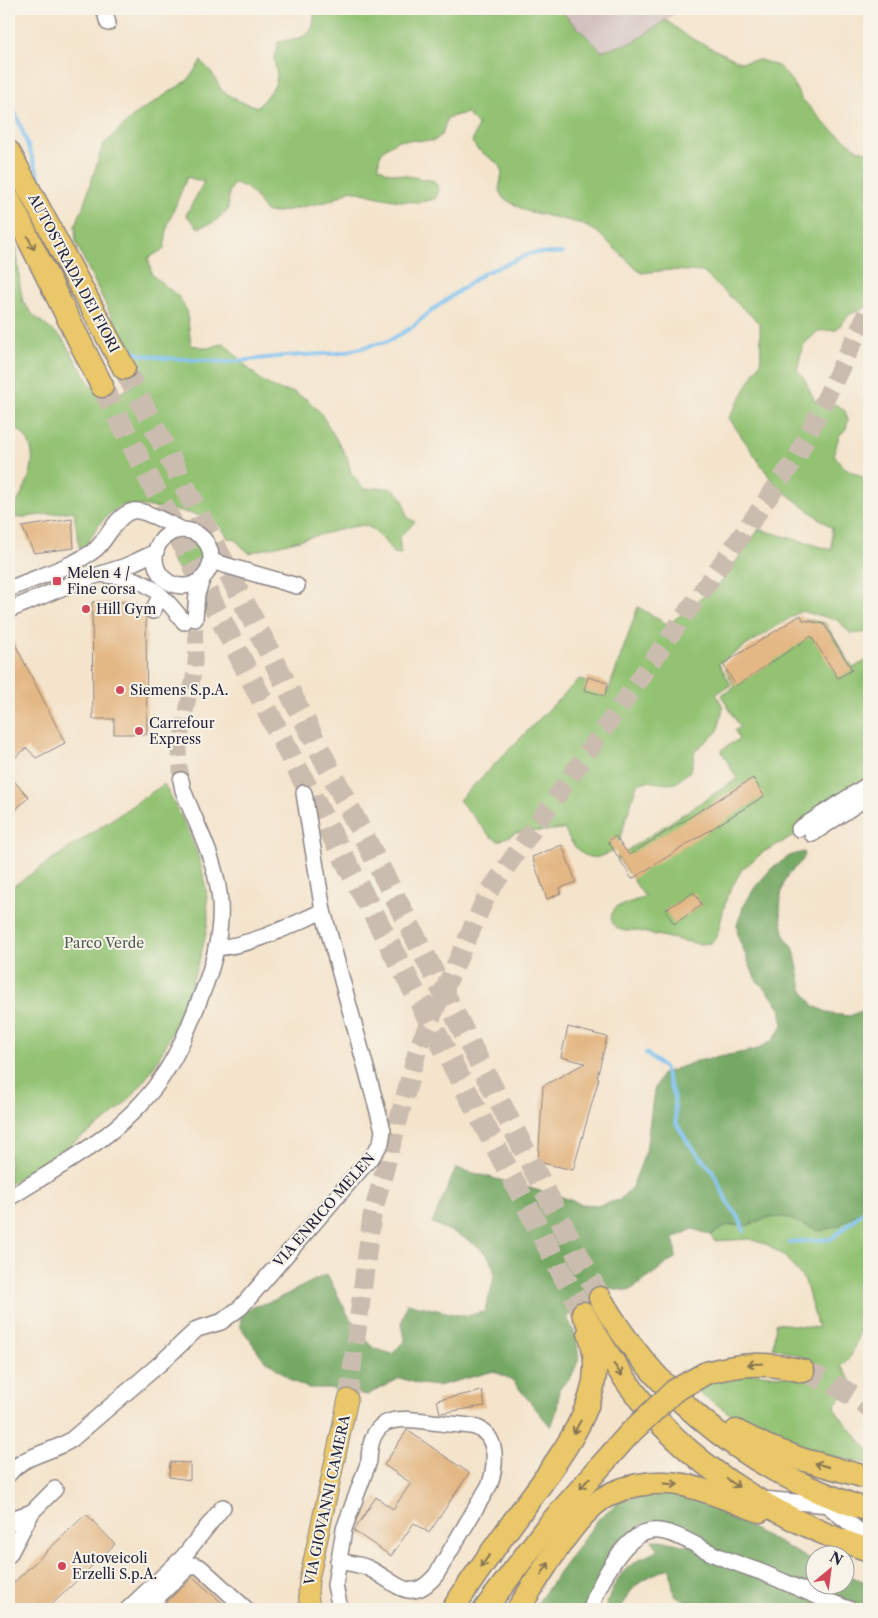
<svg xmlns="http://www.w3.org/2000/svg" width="878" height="1618" font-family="'Libre Caslon Text',serif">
	<rect width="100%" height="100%" fill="#f7f3e8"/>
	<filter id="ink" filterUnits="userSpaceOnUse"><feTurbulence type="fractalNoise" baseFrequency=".02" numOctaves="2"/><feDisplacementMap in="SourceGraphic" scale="10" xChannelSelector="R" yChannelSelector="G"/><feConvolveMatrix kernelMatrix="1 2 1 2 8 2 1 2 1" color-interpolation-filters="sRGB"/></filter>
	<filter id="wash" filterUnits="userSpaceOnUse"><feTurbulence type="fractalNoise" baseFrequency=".0096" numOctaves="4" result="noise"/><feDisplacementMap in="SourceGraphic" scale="20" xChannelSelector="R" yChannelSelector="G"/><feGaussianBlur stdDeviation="1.12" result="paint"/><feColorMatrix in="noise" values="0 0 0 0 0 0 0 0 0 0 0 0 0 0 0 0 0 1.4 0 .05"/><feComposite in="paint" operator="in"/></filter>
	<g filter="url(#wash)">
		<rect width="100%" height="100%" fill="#f4e4cc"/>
		<path fill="#d1bfbd" d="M559 9H680L666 20 634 42 601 51Z"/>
		<g fill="#92c272" stroke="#5a7256">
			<path d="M313 9H559L601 51 634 42 666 20 687 36 740 62 760 60 778 66 792 81 801 98 828 127 859 150 869 153V308L866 307 849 315 836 330 818 331 803 345 797 370C808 379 808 392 817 403L837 405 845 411 848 420 846 429 839 436 834 454 842 466 869 481V632L851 634 838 620 801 611 719 663 731 685 716 694 723 707 718 731 695 751 691 770 676 783 666 784 647 781 637 784 617 848C612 851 605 855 599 857 581 861 571 842 564 829L516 833 499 841 490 836 459 800 579 679 608 692 638 607 668 625 722 581 759 529 832 550V528L775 485 729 418 761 361 760 324 703 272 670 270 641 273 596 231 579 223 526 211 503 198 499 190 502 173 500 165 477 149 472 142 478 125 466 113 447 118 442 135 434 141 398 140 383 150 379 158V167L387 172 434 181 439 189 436 198C415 208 374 196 351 190L330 201 274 213 265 211C256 199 250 184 233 184L229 192 228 210 214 222 198 228 186 215 204 182 187 177 168 224 164 249 148 258 152 275 178 296 187 311 191 345 208 348 224 343 248 368 261 380 276 389 293 392 308 400 320 412 347 457 351 473 364 489C377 489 393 483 401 497 405 504 406 508 406 516L415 522 399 538 401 554 393 553 383 539 371 528 363 525 346 528 249 553 234 539 228 538C223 530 218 523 209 519 200 513 129 502 121 506 104 515 93 531 86 547H79L74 511 16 518 12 514C22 491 43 462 26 438 22 431 14 427 9 422V216L17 251 20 286 23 302 34 316 62 338 90 384 106 396C121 393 132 390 140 376L76 243 75 226 82 210 103 145 136 114 188 80 201 61 212 73 222 91 239 101 258 107 275 85 277 76 274 59 278 42C292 39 309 40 313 25 314 18 315 15 313 9Z"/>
			<circle cx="186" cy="556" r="15"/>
			<path d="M805 619 825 623 853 668 869 659V779L800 833 765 851 742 869 727 896 718 932 715 939 711 943 698 944 633 930C617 935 604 919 616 907L645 897 617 857 737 779 721 750 739 739 735 730 740 727 721 695 735 687 725 668Z"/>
			<path d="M164 784C182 818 201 852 206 890 207 899 208 910 208 920 206 940 199 960 193 979 177 1027 155 1077 116 1112 108 1120 98 1126 89 1132 63 1150 36 1167 9 1184V889Z"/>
			<path d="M869 1213V1306L851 1356 841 1366 851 1380 835 1406 837 1413 869 1451V1464C839 1458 808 1453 780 1441 748 1428 720 1407 692 1387L739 1372 805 1378 803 1357 773 1347 776 1323 818 1328 805 1281 785 1257 768 1245 749 1239 714 1241 711 1235 728 1225H748L766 1218 785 1217 820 1231 840 1225 856 1214Z"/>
		</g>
		<g fill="#75a864" stroke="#4c6550">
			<path d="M804 852 805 854 802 861 788 875 784 882 781 896 780 913 785 937 794 949 802 989 814 1006 831 1014 850 1016 869 1007V1213L856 1214 840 1225 820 1231 785 1217 766 1218 748 1225H728L711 1235 693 1229 674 1238 676 1257 629 1291 609 1288 567 1317 576 1336 579 1358 572 1376 559 1389 557 1410 551 1427 512 1380 494 1371 438 1386 419 1384 400 1378 367 1395 328 1388H308L292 1381 262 1357 240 1326 242 1311 277 1299 327 1274 349 1317 361 1333 373 1348 392 1354 405 1340 402 1322 407 1303 463 1316 484 1312C487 1302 494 1285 494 1274 495 1247 452 1232 432 1223L456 1168 562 1197 581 1204 600 1205 619 1200 632 1187 646 1151 654 1090 662 1074 697 1061 755 1050 772 1041 783 1025 780 1008 769 993 756 980 738 937 737 925 743 907 755 887 772 868 791 855Z"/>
			<path d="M646 1493H680L706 1504 815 1562 816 1586H846V1575L869 1583V1609H711L706 1602 690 1603 674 1595 670 1568C648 1575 629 1586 621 1609H605C617 1573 624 1566 659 1550L652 1540H661L683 1545 712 1548C687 1532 667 1512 637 1528L586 1609H533L599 1518 619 1502Z"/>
		</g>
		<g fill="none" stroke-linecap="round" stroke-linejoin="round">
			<g stroke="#79c0f1" stroke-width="4">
				<path d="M9 100 18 119 50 206"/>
				<path d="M121 343 139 354 164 358 228 362 286 356 341 353 389 341 411 328 431 311 484 273 532 253H562"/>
				<path d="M646 1053 664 1068 674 1097 676 1123 689 1144 712 1170 729 1205 739 1218 744 1231"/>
				<path d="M789 1242 831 1239 869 1207"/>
			</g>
		</g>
		<g id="blocks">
			<g fill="#e4b885">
				<path d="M72 519 74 548 34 553 22 527Z"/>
				<path d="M92 602H126V614H144L146 617 147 734H114V719H93Z"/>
				<path d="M801 615 803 620 824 624 852 670 838 678 811 636 736 686 723 664Z"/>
				<path d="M9 632 65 743 36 758 27 748 9 762Z"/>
				<path d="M588 677 608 683 605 696 584 690Z"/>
				<path d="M9 776 29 797 9 816Z"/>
				<path d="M753 778 764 796 632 879 608 841 615 836 629 855Z"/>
				<path d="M562 845 576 882 560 888 561 893 547 899 532 857Z"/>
				<path d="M694 892 702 905 674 924 665 910Z"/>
				<path d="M568 1027 607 1037 597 1078H599L573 1170 538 1162 543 1086 585 1063 561 1057Z"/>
				<path d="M482 1391 485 1406 440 1413 437 1400Z"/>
				<path d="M407 1430 469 1473 429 1533 414 1523 391 1556 354 1531 376 1497 393 1509 411 1483 384 1465Z"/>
				<path d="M170 1462 190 1463V1480L169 1477Z"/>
				<path d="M86 1514 115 1544 47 1609H9V1587Z"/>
				<path d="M193 1577 229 1609H159Z"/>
			</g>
		</g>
	</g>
	<g filter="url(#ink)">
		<use href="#blocks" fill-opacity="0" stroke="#8b8384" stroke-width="1"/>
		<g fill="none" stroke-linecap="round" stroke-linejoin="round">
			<path stroke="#cabdaf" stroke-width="15" stroke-dasharray="15 8" stroke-linecap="butt" d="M181 780 179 755 182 731 194 673 196 652 195 619"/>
			<path stroke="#cabdaf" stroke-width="19" stroke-dasharray="19 9" stroke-linecap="butt" d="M348 1399 372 1216 419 1045 488 893 797 457 864 320 869 305"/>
			<g stroke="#cabdaf" stroke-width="22" stroke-dasharray="22 11" stroke-linecap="butt">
				<path d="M124 368 600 1298"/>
				<path d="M102 386 289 753 583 1313"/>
				<path d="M803 1371 833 1384 869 1406"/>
			</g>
			<g stroke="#8b8384" stroke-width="18">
				<g id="minor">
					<path d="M104 9 108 23"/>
					<circle cx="183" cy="558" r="28"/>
					<path d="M211 561 297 586"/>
					<path d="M105 575C114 576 123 576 132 579 154 584 171 605 184 622"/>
					<path d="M9 589C34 578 75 566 96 549 108 538 116 515 133 511 144 509 171 525 183 530"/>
					<path d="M9 610 76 582 126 566 156 552"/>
					<path d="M153 611 160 596"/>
					<path d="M195 619 197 594 202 580"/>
					<path d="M799 829 869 784"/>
					<path d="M812 834 869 796"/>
					<path d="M216 948C254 945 289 926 323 911"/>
					<path d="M9 1198C66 1162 129 1131 166 1071 181 1048 191 1021 201 996 214 964 224 927 219 893 214 856 196 824 183 790L181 780"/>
					<path d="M9 1474C23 1455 51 1453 71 1440L163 1361 197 1329 221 1322 241 1307 373 1155 381 1143 383 1130 323 911 304 793"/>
					<path d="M762 1499 841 1506"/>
					<path d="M827 1505 869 1539"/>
					<path d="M9 1524 17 1517 32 1512 55 1489"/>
					<path d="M9 1555 32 1512"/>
					<path d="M338 1561C347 1563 359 1564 368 1568 396 1581 409 1607 436 1575L490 1484C496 1465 499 1435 475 1427 464 1424 452 1425 441 1423 404 1419 370 1409 369 1461L344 1529 335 1585 340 1609"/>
					<path d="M128 1609 183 1557 223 1507"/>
					<path d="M145 1609 188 1568 194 1565 200 1567 246 1609"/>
					<path d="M591 1609C598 1585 623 1535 651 1531 671 1528 699 1548 718 1556 732 1562 747 1567 761 1572 790 1584 819 1598 849 1609"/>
				</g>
			</g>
			<g stroke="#8b8384" stroke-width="21">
				<path id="major" d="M310 1609 308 1592 309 1580 348 1399"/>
			</g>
			<g stroke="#8b8384" stroke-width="25">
				<g id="highway">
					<path d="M9 152 124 368"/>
					<path d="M9 200 102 386"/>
					<path d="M600 1298C651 1387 734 1459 830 1496 843 1501 856 1507 869 1510"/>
					<path d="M583 1313C601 1344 620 1374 642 1402 697 1471 787 1524 869 1550"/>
					<path d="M706 1373C742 1363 767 1362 803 1371"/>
					<path d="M736 1431 766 1446 801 1459 869 1478"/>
					<path d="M453 1609C480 1566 511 1525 541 1484 560 1456 582 1426 591 1394 597 1374 596 1352 589 1333"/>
					<path d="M485 1609 546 1528 629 1434"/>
					<path d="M518 1609C539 1578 566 1529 594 1505 617 1485 655 1479 684 1485 710 1491 735 1502 760 1511"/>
				</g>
			</g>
			<use href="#minor" stroke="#fff" stroke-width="15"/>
			<use href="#major" stroke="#eac769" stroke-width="19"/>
			<use href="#highway" stroke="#eac769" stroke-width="22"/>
			<g stroke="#8b8384" stroke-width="25" stroke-linecap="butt">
				<path id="highway-bridge" d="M629 1434 674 1391 706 1373"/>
			</g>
			<use href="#highway-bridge" stroke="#eac769" stroke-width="22"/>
		</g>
		<defs><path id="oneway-shaft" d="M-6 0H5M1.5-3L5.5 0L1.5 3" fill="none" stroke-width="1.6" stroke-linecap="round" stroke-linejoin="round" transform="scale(1.25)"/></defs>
		<g stroke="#867452">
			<use href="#oneway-shaft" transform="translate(31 243) rotate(64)"/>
			<use href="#oneway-shaft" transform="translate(755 1364) rotate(177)"/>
			<use href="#oneway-shaft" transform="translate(618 1370) rotate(54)"/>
			<use href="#oneway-shaft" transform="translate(577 1427) rotate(119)"/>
			<use href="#oneway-shaft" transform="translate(822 1465) rotate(-165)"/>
			<use href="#oneway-shaft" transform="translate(585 1483) rotate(130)"/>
			<use href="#oneway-shaft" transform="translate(733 1483) rotate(34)"/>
			<use href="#oneway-shaft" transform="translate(671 1484) rotate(4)"/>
			<use href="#oneway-shaft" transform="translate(485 1561) rotate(126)"/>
			<use href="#oneway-shaft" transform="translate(545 1569) rotate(-56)"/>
		</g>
	</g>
	<g fill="#d1495b" stroke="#f7f3e8" stroke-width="2">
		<rect x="52" y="576" width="10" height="10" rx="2.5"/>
		<circle cx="86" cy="609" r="5"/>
		<circle cx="120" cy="690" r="5"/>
		<circle cx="139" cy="731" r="5"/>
		<circle cx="62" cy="1566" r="5"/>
	</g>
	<g text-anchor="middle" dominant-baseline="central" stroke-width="4" stroke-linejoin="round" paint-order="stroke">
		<g font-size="14" fill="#22223b" stroke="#f7f3e8">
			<text transform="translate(74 273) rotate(62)">AUTOSTRADA DEI FIORI</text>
			<text transform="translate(324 1210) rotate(-49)">VIA ENRICO MELEN</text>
			<text transform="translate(327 1500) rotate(-78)">VIA GIOVANNI CAMERA</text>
		</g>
		<g font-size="14" fill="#22223b" stroke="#f7f3e8" text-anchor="start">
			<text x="67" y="573">Melen 4 /<tspan x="67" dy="16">Fine corsa</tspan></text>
			<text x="96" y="609">Hill Gym</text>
			<text x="130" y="690">Siemens S.p.A.</text>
			<text x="149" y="723">Carrefour<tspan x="149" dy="16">Express</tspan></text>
			<text x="72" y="1558">Autoveicoli<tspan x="72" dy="16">Erzelli S.p.A.</tspan></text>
		</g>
		<g font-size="14" fill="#495a4e" stroke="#f7f3e8">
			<text x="104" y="943">Parco Verde</text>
		</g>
	</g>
	<rect width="878" height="1618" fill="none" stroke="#f7f3e8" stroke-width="30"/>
	<g transform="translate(830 1570) rotate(29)"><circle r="24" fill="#f7f3e8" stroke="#a29fa3"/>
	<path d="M0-4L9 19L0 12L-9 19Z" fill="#d1495b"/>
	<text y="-8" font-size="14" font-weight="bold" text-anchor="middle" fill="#22223b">N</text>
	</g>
</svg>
